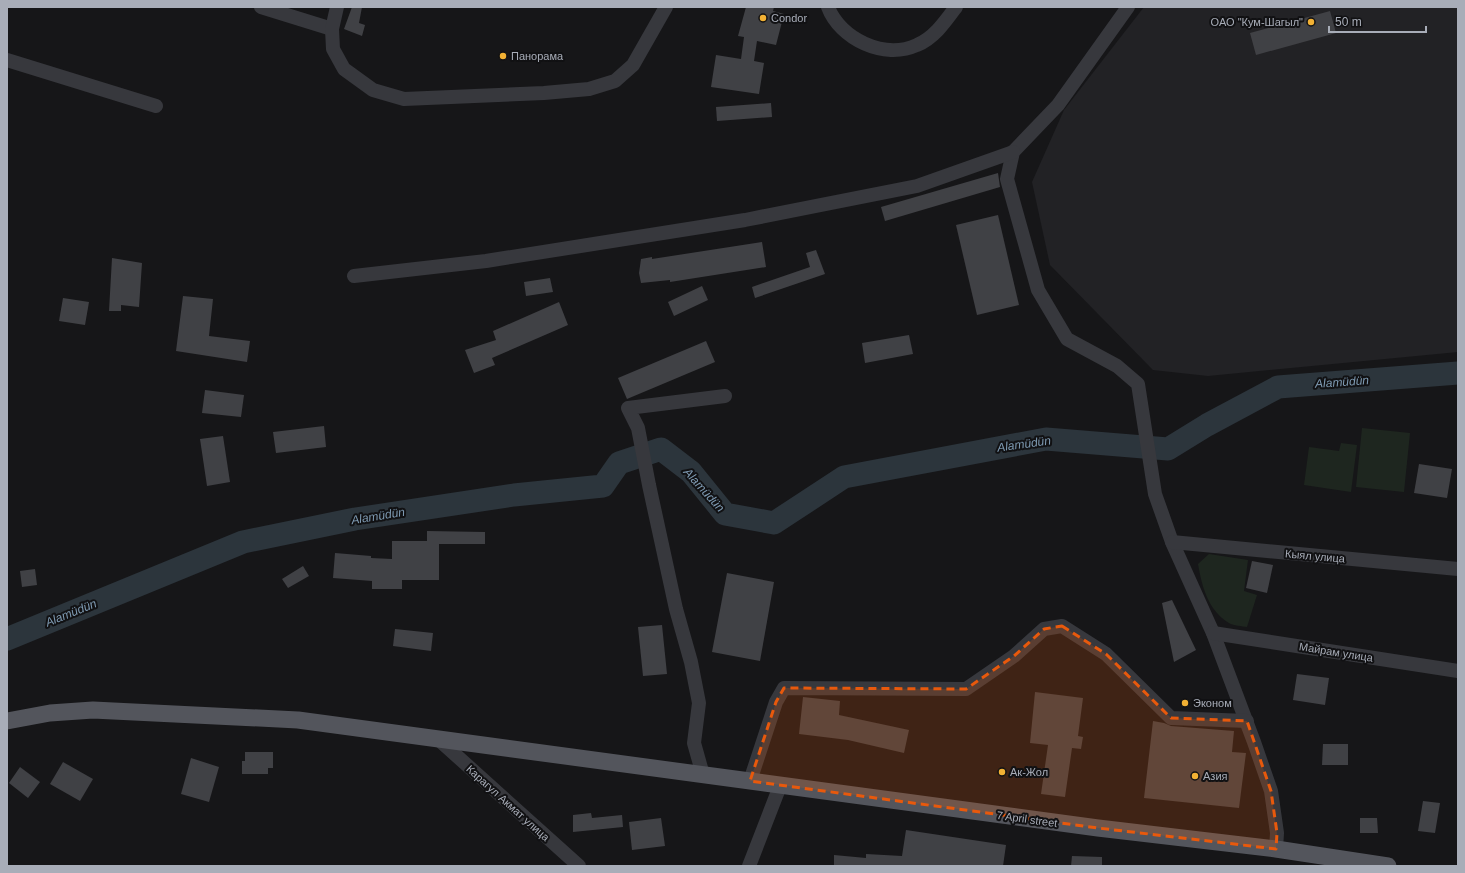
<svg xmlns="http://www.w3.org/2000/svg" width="1465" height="873" font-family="Arial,sans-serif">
	<rect width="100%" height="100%" fill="#161618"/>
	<path fill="#222225" d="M1144 7H1458V352L1208 376 1153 370 1050 265 1032 182 1064 110Z"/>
	<g fill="#1e261f">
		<path d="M1362 428 1410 433 1404 492 1356 487Z"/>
		<path d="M1341 443 1357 445 1351 492 1304 485 1309 447 1339 451Z"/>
		<path d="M1209 554 1248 560 1244 591 1257 595 1247 627C1242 626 1234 626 1229 623 1208 610 1202 587 1198 564Z"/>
	</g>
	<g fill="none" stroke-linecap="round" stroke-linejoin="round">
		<path stroke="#2c353c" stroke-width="23" d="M7 639 243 542 355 519 514 495 603 486 619 463 661 449 691 472 725 514 774 523 844 477 1046 439 1168 449 1207 425 1278 387 1458 373"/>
	</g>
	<g fill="#404145">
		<path d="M352 7H362L359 23 365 25 362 36 344 29Z"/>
		<path d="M746 7H774L773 11 784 14 776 45 757 41 754 61 764 63 759 94 711 87 716 55 741 59 744 37 738 36Z"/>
		<path d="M1330 11 1336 33 1256 55 1250 33Z"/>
		<path d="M771 103 772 117 717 121 716 107Z"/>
		<path d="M998 173 1000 187 885 221 881 207Z"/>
		<path d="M998 215 1019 305 977 315 956 225Z"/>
		<path d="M762 242 766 267 670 282V280L641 283 639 273 641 259 652 257V259Z"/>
		<path d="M816 250 825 274 755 298 752 287 810 267 806 253Z"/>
		<path d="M112 258 142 263 139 307 121 305V311H109Z"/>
		<path d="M550 278 553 292 526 296 524 282Z"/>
		<path d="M702 286 708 300 674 316 668 302Z"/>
		<path d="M183 296 213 299 209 336 250 341 247 362 176 351Z"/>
		<path d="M63 298 89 302 85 325 59 321Z"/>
		<path d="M559 302 568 325 492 358 495 365 474 373 465 350 496 340 493 331Z"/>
		<path d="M909 335 913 354 865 363 862 343Z"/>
		<path d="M706 341 715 362 627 399 618 378Z"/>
		<path d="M205 390 244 395 241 417 202 413Z"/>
		<path d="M324 426 326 447 276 453 273 432Z"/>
		<path d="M223 436 230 482 207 486 200 439Z"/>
		<path d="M1419 464 1452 469 1447 498 1414 493Z"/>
		<path d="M427 531 485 532V544H439V580H402V589H372V581L333 578 335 553 371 556V558L392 559V541H427Z"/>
		<path d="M1252 561 1273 565 1267 593 1246 588Z"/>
		<path d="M303 566 309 576 288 588 282 579Z"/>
		<path d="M35 569 37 585 22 587 20 571Z"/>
		<path d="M727 573 774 582 760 661 712 652Z"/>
		<path d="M1172 600 1196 650 1174 662 1162 603Z"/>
		<path d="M662 625 667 674 643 676 638 627Z"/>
		<path d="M395 629 433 633 431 651 393 646Z"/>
		<path d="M1297 674 1329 678 1325 705 1293 700Z"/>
		<path d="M1035 692 1083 698 1078 736 1083 737 1081 749 1072 748 1065 797 1041 794 1048 745 1030 743Z"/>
		<path d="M803 697 840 701 839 715 909 730 904 753 848 740 799 734Z"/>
		<path d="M1153 721 1164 723 1171 726 1234 731 1232 752 1246 753 1239 808 1144 798Z"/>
		<path d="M1323 744H1348V765H1322Z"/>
		<path d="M245 752H273V768H268V774H242V761H245Z"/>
		<path d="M191 758 219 767 209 802 181 794Z"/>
		<path d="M63 762 93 779 80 801 50 784Z"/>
		<path d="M20 767 40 782 28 798 9 783Z"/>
		<path d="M1423 801 1440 803 1435 833 1418 831Z"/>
		<path d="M591 813 592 818 622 815 623 827 573 832V815Z"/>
		<path d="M661 818 665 846 632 850 629 822Z"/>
		<path d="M1360 818H1377L1378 833H1360Z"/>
		<path d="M906 830 1006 845 1003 866H834V855L866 858V854L902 856Z"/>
		<path d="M1072 856 1102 857V866H1071Z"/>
	</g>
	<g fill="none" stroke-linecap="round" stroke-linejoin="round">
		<g stroke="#37383d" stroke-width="14">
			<path d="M261 7 332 29"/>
			<path d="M337 7 332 29 333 49 344 69 373 90 404 99 544 93 589 89 615 81 633 65 666 7"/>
			<path d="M828 7C840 39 884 60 917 45 934 38 945 22 956 7"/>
			<path d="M1128 7 1058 105 1013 152 1007 179 1038 290 1067 339 1117 366 1138 384 1155 494 1172 542 1213 633 1254 742 1271 791 1277 833 1276 849"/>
			<path d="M7 60 156 106"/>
			<path d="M354 276 486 261 745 220 917 186 1013 152"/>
			<path d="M1172 542 1458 569"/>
			<path d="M1213 633 1458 671"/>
			<path d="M438 739 579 866"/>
			<path d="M703 775 694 743 699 703 691 662 676 609 649 485 638 428 628 408 725 396"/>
			<path d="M750 781 776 702 784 688 966 689 1014 656 1044 629 1062 626 1106 654 1171 718 1247 721"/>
			<path d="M749 866 780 786"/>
		</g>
		<path stroke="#53555c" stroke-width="17" d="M7 721 50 713 93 710 298 720 1098 828 1276 849 1388 866"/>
	</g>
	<path fill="#e8590c" fill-opacity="0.2" stroke="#e8590c" stroke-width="3" stroke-dasharray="8 5" stroke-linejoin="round" d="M1062 626 1106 654 1171 718 1247 721 1271 791 1277 833 1276 849 1098 828 750 781 776 702 784 688 966 689 1014 656 1044 629Z"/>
	<g fill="#f2b134" stroke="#111113" stroke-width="1.5">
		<circle cx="763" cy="18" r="4"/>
		<circle cx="1311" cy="22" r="4"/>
		<circle cx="503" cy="56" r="4"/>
		<circle cx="1185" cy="703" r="4"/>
		<circle cx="1002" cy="772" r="4"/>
		<circle cx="1195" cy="776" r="4"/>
	</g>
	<g text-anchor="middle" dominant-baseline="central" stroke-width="4" stroke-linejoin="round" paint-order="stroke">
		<g font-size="11" fill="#a8adb8" stroke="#111113" text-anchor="start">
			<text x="771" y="18">Condor</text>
			<text x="1303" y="22" text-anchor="end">ОАО "Кум-Шагыл"</text>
			<text x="511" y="56">Панорама</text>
			<text x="1193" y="703">Эконом</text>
			<text x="1010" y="772">Ак-Жол</text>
			<text x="1203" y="776">Азия</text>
		</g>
		<g font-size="11" fill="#a8adb8" stroke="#111113">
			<text transform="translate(1315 556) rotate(5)">Кыял улица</text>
			<text transform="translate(1336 652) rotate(9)">Майрам улица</text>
			<text transform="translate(508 803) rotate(42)">Карагул Акмат улица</text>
			<text transform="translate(1027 819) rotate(8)">7 April street</text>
		</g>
		<g font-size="12" font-style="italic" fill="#7f9bb3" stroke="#111113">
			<text transform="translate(1342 382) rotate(-4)">Alamüdün</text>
			<text transform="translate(1024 444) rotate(-8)">Alamüdün</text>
			<text transform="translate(704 490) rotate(48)">Alamüdün</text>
			<text transform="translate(378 516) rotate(-9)">Alamüdün</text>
			<text transform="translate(71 613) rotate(-22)">Alamüdün</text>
		</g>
	</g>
	<rect width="1465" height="873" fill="none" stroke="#a8adb8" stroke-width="16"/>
	<path d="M1329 26v6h97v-6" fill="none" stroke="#a8adb8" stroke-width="2"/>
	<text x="1335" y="26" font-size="12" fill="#a8adb8" stroke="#111113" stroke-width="3" paint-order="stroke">50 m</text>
</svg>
